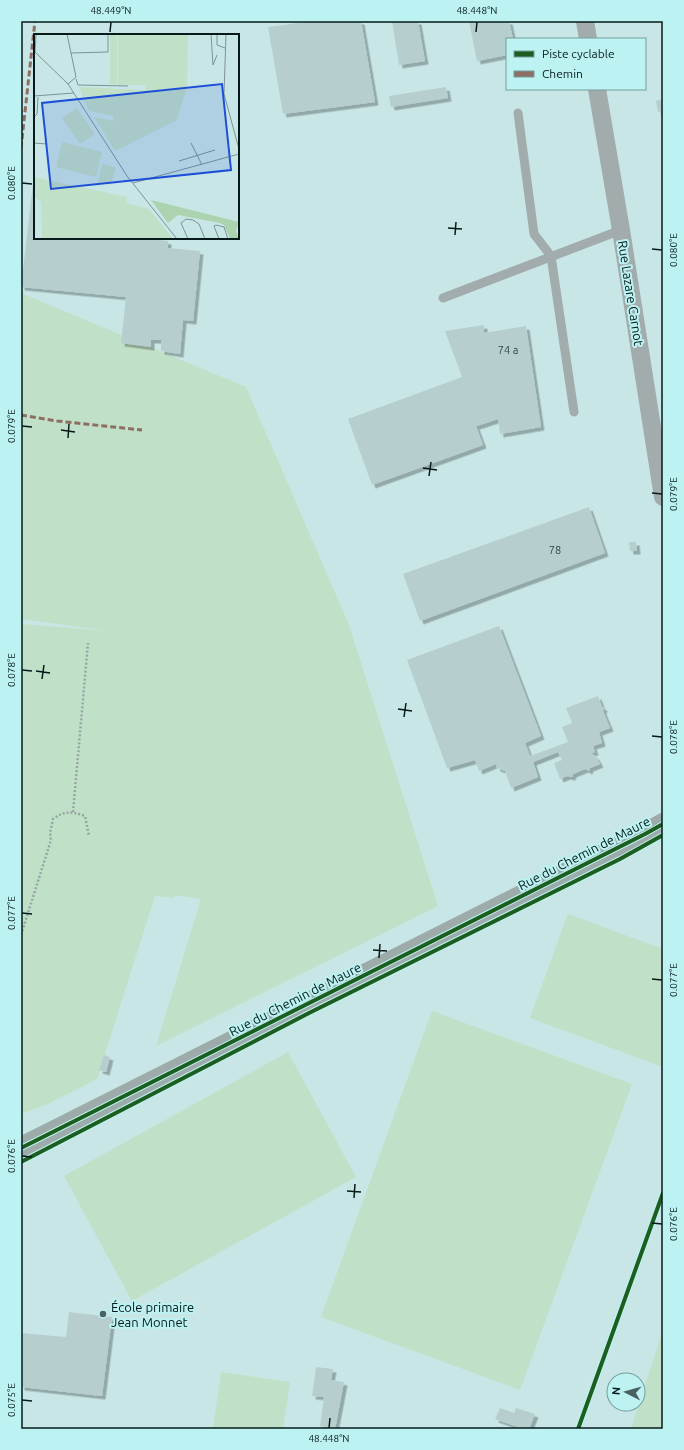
<svg xmlns="http://www.w3.org/2000/svg" width="684" height="1450" font-family="Ubuntu,sans-serif">
	<defs>
		<filter id="shadow"><feDropShadow dx="3.5" dy="3.5" stdDeviation="0" flood-color="#0004"/></filter>
	</defs>
	<rect width="100%" height="100%" fill="#c9e6e6"/>
	<g fill="#c0e0c7">
		<path d="M21 293 246 387 349 625 438 906 156 1046 201 899 175 895 174 898 155 896 97 1079 48 1104 21 1114V624L108 631 21 619Z"/>
		<path d="M568 914 663 949V1067L530 1018Z"/>
		<path d="M432 1011 632 1084 520 1390 321 1317Z"/>
		<path d="M288 1052 356 1177 132 1301 64 1176Z"/>
		<path d="M663 1330V1429H631Z"/>
		<path d="M221 1372 290 1382 283 1429H213Z"/>
	</g>
	<g fill="#b7cece" filter="url(#shadow)">
		<path d="M313 21H361L375 102 283 114 268 27Z"/>
		<path d="M392 21H418L425 61 399 65Z"/>
		<path d="M469 21H509L513 39H507V55L477 61Z"/>
		<path d="M446 87 448 98 391 107 389 96Z"/>
		<path d="M663 99V111L658 112 656 101Z"/>
		<path d="M34 175 35 238H145L168 241V248L200 251 193 321 183 320 180 354 161 351V340H151V347L121 343 126 297 21 287Z"/>
		<path d="M484 325V333L526 326 541 427 500 434 498 419 480 425 476 426 483 445 372 485 348 419 462 377 445 331Z"/>
		<path d="M589 507 605 553 420 621 403 574Z"/>
		<path d="M629 542H636L637 551H630Z"/>
		<path d="M499 626 541 736 525 743 530 756 568 742 562 727 572 723 566 708 598 696 602 707H604L603 711 610 728 599 732 602 743 593 746 595 752 591 753 596 757 600 764 590 768 589 771 585 769 573 774 572 777 567 776 560 779 554 763 562 760 558 752 533 762 538 777 511 788 505 771 497 768 496 764 479 771 475 760 447 768 407 660Z"/>
		<path d="M104 1055 110 1057 106 1072 99 1070Z"/>
		<path d="M69 1312 112 1317 102 1396 21 1387V1333L66 1337Z"/>
		<path d="M316 1367 333 1369 331 1380 344 1382 335 1429 320 1426 324 1397 312 1396Z"/>
		<path d="M500 1408 514 1413 516 1408 535 1414 529 1429H523L495 1419Z"/>
	</g>
	<g fill="none" stroke-linecap="round" stroke-linejoin="round">
		<g stroke="#98a5a5" stroke-width="2.5" stroke-dasharray="2 2" stroke-linecap="butt">
			<path d="M73 812 88 643"/>
			<path d="M21 935 51 840 50 833 53 819C64 811 71 811 85 816L89 836"/>
		</g>
		<g stroke="#a2acac" stroke-width="9">
			<path d="M518 113 534 234 551 256 574 412"/>
			<path d="M443 298 621 230"/>
		</g>
		<g stroke="#a2acac" stroke-width="18">
			<path d="M585 21 588 39"/>
			<path d="M597 89 621 230 663 497"/>
		</g>
		<path stroke="#9dabab" stroke-width="22" d="M21 1148 645 834 663 824"/>
		<g stroke="#8d6e63" stroke-width="3" stroke-dasharray="6 3" stroke-linecap="butt">
			<path d="M21 148 35 21"/>
			<path d="M21 415 57 421 142 430"/>
		</g>
		<g stroke="#bdf2f2" stroke-width="6">
			<g id="cycleway">
				<path d="M21 1148 645 834 663 824"/>
				<path d="M21 1162 309 1013 620 859 663 835"/>
				<path d="M578 1429 663 1193"/>
			</g>
		</g>
		<use href="#cycleway" stroke="#1b5e20" stroke-width="4"/>
	</g>
	<path fill="none" stroke="#061a1b" stroke-width="1.5" d="M110 32 111 22M476 32 477 22M22 183 32 184M448 228 462 229M455 235 456 222M652 249 662 250M22 426 32 427M61 430 75 432M68 438 69 424M423 468 437 470M429 476 431 462M652 493 662 494M22 670 32 671M36 671 50 673M42 679 44 665M398 709 412 711M404 717 406 703M652 736 662 737M22 913 32 914M373 950 387 951M379 958 380 944M652 979 662 980M22 1156 32 1157M347 1191 361 1192M354 1198 355 1184M652 1223 662 1224M22 1400 32 1401M329 1428 330 1418"/>
	<circle fill="#4a6162" stroke="#bdf2f2" stroke-width="1.5" cx="103" cy="1314" r="4"/>
	<g text-anchor="middle" dominant-baseline="central" stroke-width="4" stroke-linejoin="round" paint-order="stroke">
		<g font-size="11" fill="#324748">
			<text x="508" y="350">74 a</text>
			<text x="555" y="550">78</text>
		</g>
		<g font-size="13" fill="#061a1b" stroke="#bdf2f2">
			<text transform="translate(631 293) rotate(81)">Rue Lazare Carnot</text>
			<text transform="translate(584 853) rotate(-27)">Rue du Chemin de Maure</text>
			<text transform="translate(295 999) rotate(-27)">Rue du Chemin de Maure</text>
		</g>
		<g font-size="13" fill="#061a1b" stroke="#bdf2f2" text-anchor="start">
			<text x="111" y="1307">École primaire<tspan x="111" dy="15">Jean Monnet</tspan></text>
		</g>
	</g>
	<g transform="translate(34 34)">
		<rect width="205" height="205" fill="#c9e6e6"/>
		<path d="M76 0H83V50H76ZM84 0H154L153 53 143 86 81 117 60 83 79 87V82L55 77 45 53 111 56V60L112 51H84ZM43 74 61 100 46 110 28 84ZM28 108 68 118 62 143 22 133ZM68 130 82 133 77 151 64 148ZM0 143 93 163 92 169 115 175 139 205H8L7 168 0 162Z" fill="#c0e0c7"/>
		<path d="M117 166 205 188 202 197 205 205H196L190 191 186 189 144 181 134 189Z" fill="#acd3b0"/>
		<path fill="none" stroke="#7b9495" stroke-width="1" d="M33 0 42 43 34 50M177 0 179 31 183 21M183 0V11L191 14M192 0 190 60 205 115M0 17 34 50 93 142 143 205M1 18 2 0M37 19 74 18V0M42 45 44 51 94 52M0 62 40 59M0 83 3 80 4 63M0 109 13 110M157 109 168 131M145 127 181 116M99 149 205 120M154 205 147 189 152 185 159 186 165 190 171 205M185 205 180 192 182 191 190 193 194 205"/>
		<path fill="#1d4ed8" fill-opacity="0.15" stroke="#1d4ed8" stroke-width="2" d="M188 50 197 136 17 155 8 69Z"/>
		<rect width="205" height="205" fill="none" stroke="#061a1b" stroke-width="2"/>
	</g>
	<rect width="684" height="1450" fill="none" stroke="#bdf2f2" stroke-width="44"/>
	<rect x="506" y="38" width="140" height="52" fill="#bdf2f2" stroke="#749c9c"/>
	<rect x="514" y="51" width="20" height="6" fill="#1b5e20" stroke="#749c9c"/>
	<text x="542" y="58" font-size="12" fill="#061a1b">Piste cyclable</text>
	<rect x="514" y="71" width="20" height="6" fill="#8d6e63" stroke="#749c9c"/>
	<text x="542" y="78" font-size="12" fill="#061a1b">Chemin</text>
	<g transform="translate(626 1392) rotate(276)"><circle r="19" fill="#bdf2f2" stroke="#749c9c"/>
	<path d="M0-3L7 15L0 10L-7 15Z" fill="#4a6162"/>
	<text y="-6" font-size="11" font-weight="bold" text-anchor="middle" fill="#061a1b">N</text>
	</g>
	<rect x="22" y="22" width="640" height="1406" fill="none" stroke="#061a1b" stroke-width="1.5"/>
	<g font-size="10" text-anchor="middle" fill="#061a1b">
		<text x="111" y="14">48.449°N</text>
		<text x="477" y="14">48.448°N</text>
		<text transform="translate(11 183) rotate(-90)" y="4">0.080°E</text>
		<text transform="translate(673 250) rotate(-90)" y="4">0.080°E</text>
		<text transform="translate(11 426) rotate(-90)" y="4">0.079°E</text>
		<text transform="translate(673 494) rotate(-90)" y="4">0.079°E</text>
		<text transform="translate(11 670) rotate(-90)" y="4">0.078°E</text>
		<text transform="translate(673 737) rotate(-90)" y="4">0.078°E</text>
		<text transform="translate(11 913) rotate(-90)" y="4">0.077°E</text>
		<text transform="translate(673 980) rotate(-90)" y="4">0.077°E</text>
		<text transform="translate(11 1156) rotate(-90)" y="4">0.076°E</text>
		<text transform="translate(673 1224) rotate(-90)" y="4">0.076°E</text>
		<text transform="translate(11 1400) rotate(-90)" y="4">0.075°E</text>
		<text x="329" y="1442">48.448°N</text>
	</g>
</svg>
